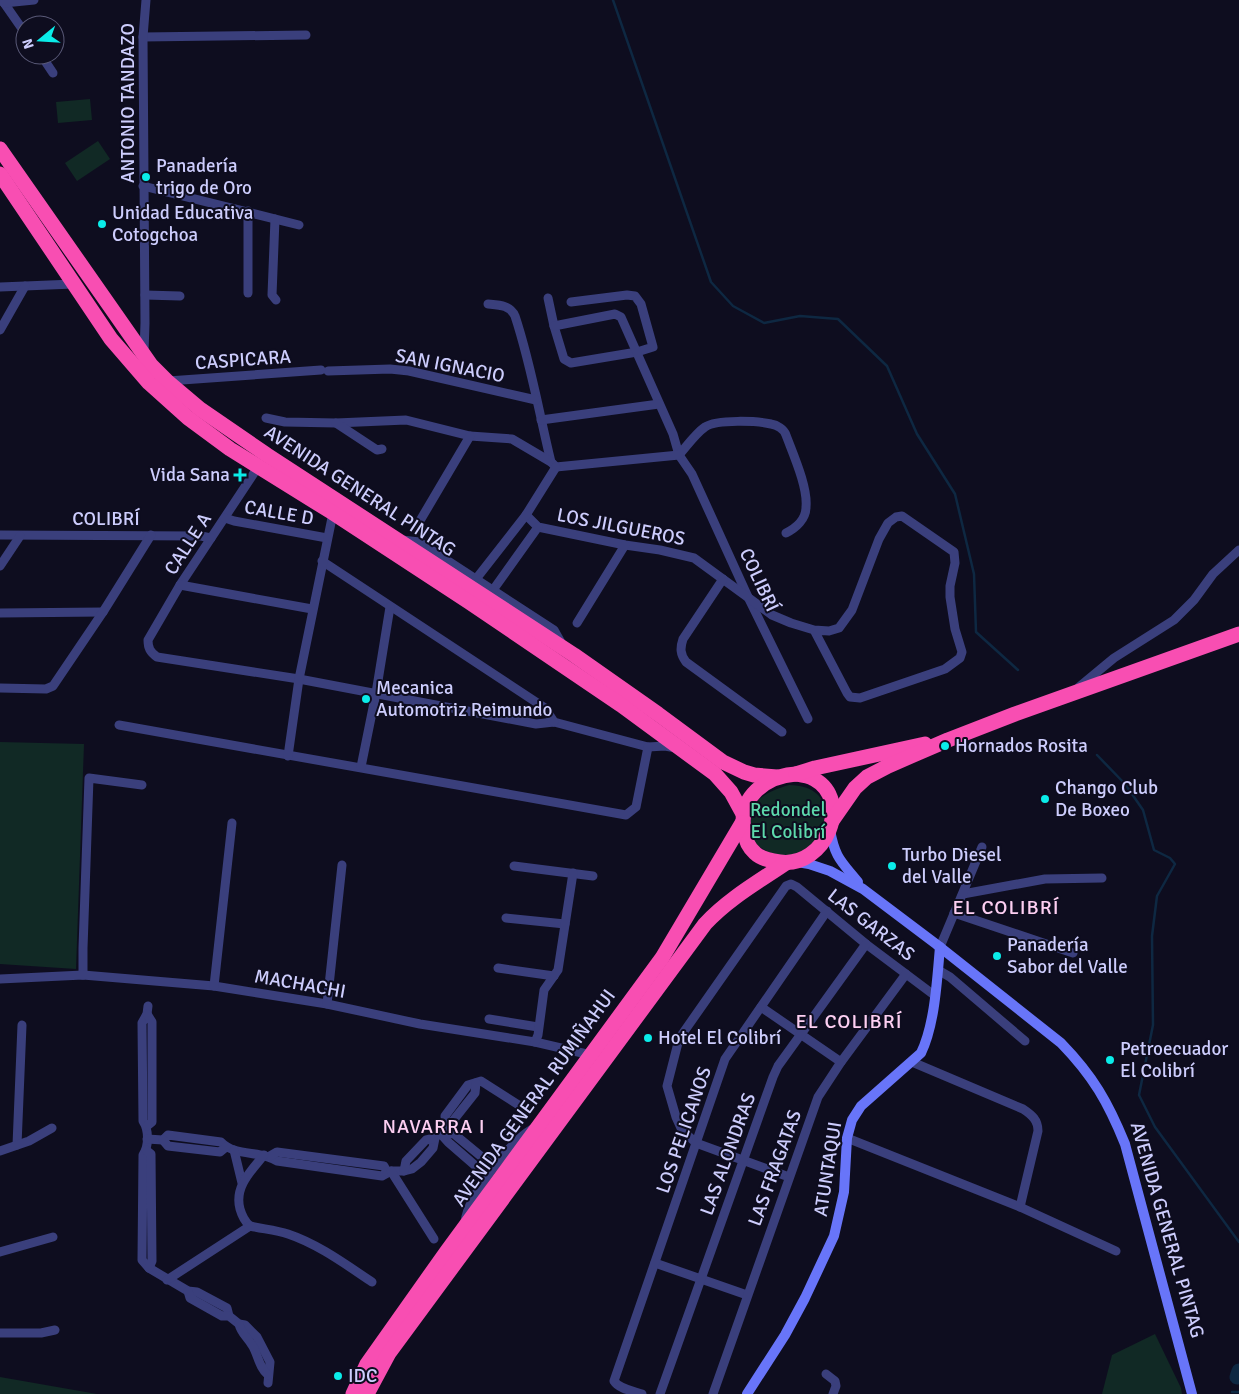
<svg xmlns="http://www.w3.org/2000/svg" width="1239" height="1394" font-family="Signika,sans-serif">
	<rect width="100%" height="100%" fill="#0e0d1f"/>
	<g fill="#112925">
		<path d="M90 99 92 120 58 123 56 102Z"/>
		<path d="M98 141 110 159 77 181 65 163Z"/>
		<path d="M0 742 84 744 76 969 0 964Z"/>
		<path d="M789 785C863 786 809 892 754 842 744 806 756 795 789 785Z"/>
		<path d="M1155 1334 1181 1388 1182 1394H1102L1112 1355Z"/>
		<path d="M0 1377 97 1394H98H0Z"/>
	</g>
	<g fill="none" stroke-linecap="round" stroke-linejoin="round">
		<g stroke="#0e2842" stroke-width="2.5">
			<path d="M613 0 711 282 733 306 764 323 800 316 838 319 887 366 917 434 955 494 974 574 976 632 1018 670"/>
			<path d="M1097 755 1125 784 1143 810 1154 850 1170 858 1175 864 1157 896 1152 936 1153 1025 1139 1095 1155 1127 1239 1242"/>
			<path d="M1232 1392H1239"/>
		</g>
		<path stroke="#0e2842" stroke-width="15" d="M1237 1377 1239 1371"/>
		<g stroke="#3a3f7c" stroke-width="9">
			<path d="M2 0 25 33"/>
			<path d="M4 3 34 0"/>
			<path d="M143 37 306 35"/>
			<path d="M41 55 53 73"/>
			<path d="M143 186 299 225"/>
			<path d="M248 211V293"/>
			<path d="M275 219 272 295 276 300"/>
			<path d="M0 287 74 284"/>
			<path d="M145 295 180 296"/>
			<path d="M548 298 554 326 564 359 571 363 637 352 653 347 641 304 635 296 627 295 571 302"/>
			<path d="M488 304C499 305 510 305 515 316 531 364 539 413 551 462"/>
			<path d="M554 326 615 314 621 317 673 434 679 455 692 474 749 599 808 719"/>
			<path d="M0 330 25 286"/>
			<path d="M144 353 145 323 143 37 146 0"/>
			<path d="M328 371 390 369 409 371 536 400"/>
			<path d="M168 381 321 370"/>
			<path d="M266 418 285 422 336 423 406 420 470 436 512 439 551 462 556 467"/>
			<path d="M541 420 659 404"/>
			<path d="M336 423 377 450 382 449"/>
			<path d="M258 467 180 585 148 640C148 648 150 652 157 657L299 679 536 724 554 722 648 747 665 746 676 748"/>
			<path d="M556 467 679 455C687 446 695 434 705 427 717 419 758 421 771 424 777 425 784 429 786 435 793 454 808 487 806 507 806 519 796 528 786 533"/>
			<path d="M526 515 538 527 625 545 660 550 694 558 772 615 791 623 814 630 829 631 839 628 852 610 879 539 888 523 896 517 902 516 954 552 955 563 950 586V597L955 629 962 652 960 658 945 669 860 698 850 697 847 693 814 630"/>
			<path d="M225 518 234 521 327 538"/>
			<path d="M421 519 470 436"/>
			<path d="M0 535 201 536 211 538"/>
			<path d="M402 540 419 542 554 630 563 646"/>
			<path d="M322 561 545 708 554 722"/>
			<path d="M0 566 20 536"/>
			<path d="M476 579 526 515 556 467"/>
			<path d="M723 579 683 639C680 648 680 654 686 662L782 732"/>
			<path d="M180 585 312 609"/>
			<path d="M493 590 538 527"/>
			<path d="M0 613 103 612"/>
			<path d="M577 623 625 545"/>
			<path d="M1079 687 1114 658 1174 620 1194 600 1213 574 1239 550"/>
			<path d="M0 688 46 689 53 686 103 612 151 535"/>
			<path d="M119 725 626 815 636 807 648 747"/>
			<path d="M288 756 299 679 333 513"/>
			<path d="M361 767 376 693 390 607"/>
			<path d="M514 866 593 876"/>
			<path d="M963 894 1045 879 1102 878"/>
			<path d="M954 913 1073 953"/>
			<path d="M506 918 565 924"/>
			<path d="M940 947 982 847"/>
			<path d="M498 968 554 976"/>
			<path d="M938 970 950 977 1025 1041"/>
			<path d="M83 975V948L89 778 142 785"/>
			<path d="M0 979 83 975 214 986 327 1004 420 1024 535 1042 591 1055"/>
			<path d="M214 986 232 823"/>
			<path d="M327 1004 342 865"/>
			<path d="M148 1006 147 1014 142 1023 143 1121C149 1130 149 1146 143 1155L142 1260 149 1268 188 1291 197 1292 227 1308 229 1316"/>
			<path d="M761 1007 841 1062"/>
			<path d="M489 1019 538 1027"/>
			<path d="M535 1042 538 1035 544 990 558 970 573 873"/>
			<path d="M912 1062 1023 1109C1032 1115 1038 1120 1038 1131L1020 1207"/>
			<path d="M446 1123 445 1116 468 1085 481 1081 528 1111"/>
			<path d="M147 1126 152 1122V1022L147 1014"/>
			<path d="M440 1133 454 1134 494 1167"/>
			<path d="M440 1133 448 1142 486 1175"/>
			<path d="M847 1138 1020 1207 1116 1251"/>
			<path d="M147 1139 163 1140 168 1135 221 1142C235 1157 261 1150 277 1161L382 1176 391 1171H404L412 1169 421 1162 433 1148 435 1138 446 1123 452 1122 475 1093 476 1083"/>
			<path d="M163 1140 168 1146 220 1152 226 1147"/>
			<path d="M17 1145 22 1025"/>
			<path d="M146 1150 151 1154 152 1261 149 1268"/>
			<path d="M234 1150 242 1183"/>
			<path d="M0 1151 29 1141 52 1128"/>
			<path d="M270 1156 277 1152 384 1166 387 1172"/>
			<path d="M391 1171 434 1239"/>
			<path d="M404 1171 406 1161 426 1140 435 1138"/>
			<path d="M789 1177 696 1143 682 1130 676 1117 667 1086 679 1039 683 1033 786 886 791 884 797 887 866 944 934 995"/>
			<path d="M465 1222C468 1195 510 1142 532 1129"/>
			<path d="M250 1226C244 1221 242 1216 240 1209 234 1187 251 1171 264 1155"/>
			<path d="M0 1252 53 1237"/>
			<path d="M655 1263 747 1295"/>
			<path d="M167 1280 250 1226C263 1229 276 1230 288 1234 318 1244 345 1264 372 1282"/>
			<path d="M188 1291 190 1298 222 1316H229L239 1324 245 1325 257 1337 270 1362 268 1383"/>
			<path d="M239 1324C241 1333 247 1337 252 1345 258 1354 259 1368 268 1375"/>
			<path d="M0 1333H41L55 1330"/>
			<path d="M826 1374 835 1381 836 1386 833 1394"/>
			<path d="M642 1394C633 1391 619 1389 614 1381L725 1059 827 911"/>
			<path d="M660 1394 773 1077 778 1066 866 944"/>
			<path d="M713 1394 818 1097 841 1062 906 974"/>
		</g>
		<g stroke="#6875f9" stroke-width="10">
			<path d="M830 830C835 858 841 861 858 882"/>
			<path d="M797 862 809 864 830 871 863 889 936 944 1061 1043C1093 1076 1108 1102 1125 1144L1192 1394"/>
			<path d="M747 1394 785 1335 805 1298 834 1236 844 1192 847 1138 852 1120 861 1106 921 1053C935 1024 937 980 940 947"/>
		</g>
		<g stroke="#f84eb2" stroke-width="15">
			<path d="M0 149 151 365 168 382 200 409 267 455 574 655 658 714 723 762 744 772 754 775 777 777"/>
			<path d="M0 174 111 339 149 383 188 418 230 449 333 513 469 602 621 705 715 774 731 792 743 814"/>
			<path d="M796 774C802 775 809 776 814 779 853 800 826 868 780 862 771 861 761 859 755 853 748 847 745 839 744 830 738 797 766 776 796 774Z"/>
			<path d="M796 774 815 768 925 744"/>
			<path d="M832 821 855 788 867 777 888 766 948 740 1015 714 1239 634"/>
			<path d="M353 1394 367 1364 447 1251 662 958 742 823"/>
			<path d="M367 1394 389 1353 705 924C728 899 758 882 786 863"/>
		</g>
	</g>
	<g fill="#0aece9" stroke="#0e0d1f" stroke-width="2">
		<circle cx="146" cy="177" r="5"/>
		<circle cx="102" cy="224" r="5"/>
		<path d="M237.5 467.5h5v5h5v5h-5v5h-5v-5h-5v-5h5z"/>
		<circle cx="366" cy="699" r="5"/>
		<circle cx="945" cy="746" r="5"/>
		<circle cx="1045" cy="799" r="5"/>
		<circle cx="892" cy="866" r="5"/>
		<circle cx="997" cy="956" r="5"/>
		<circle cx="648" cy="1038" r="5"/>
		<circle cx="1110" cy="1060" r="5"/>
		<circle cx="338" cy="1376" r="5"/>
	</g>
	<g text-anchor="middle" dominant-baseline="central" stroke-width="4" stroke-linejoin="round" paint-order="stroke">
		<g font-size="19" fill="#cdcdfd" stroke="#0e0d1f">
			<text transform="translate(128 103) rotate(-90)">ANTONIO TANDAZO</text>
			<text transform="translate(243 360) rotate(-4)">CASPICARA</text>
			<text transform="translate(450 366) rotate(11)">SAN IGNACIO</text>
			<text transform="translate(360 491) rotate(33)">AVENIDA GENERAL PINTAG</text>
			<text transform="translate(279 513) rotate(10)">CALLE D</text>
			<text x="106" y="519">COLIBRÍ</text>
			<text transform="translate(621 527) rotate(11)">LOS JILGUEROS</text>
			<text transform="translate(188 544) rotate(-57)">CALLE A</text>
			<text transform="translate(759 580) rotate(65)">COLIBRÍ</text>
			<text transform="translate(871 925) rotate(38)">LAS GARZAS</text>
			<text transform="translate(300 984) rotate(10)">MACHACHI</text>
			<text transform="translate(534 1098) rotate(-54)">AVENIDA GENERAL RUMIÑAHUI</text>
			<text transform="translate(684 1130) rotate(-71)">LOS PELICANOS</text>
			<text transform="translate(728 1154) rotate(-70)">LAS ALONDRAS</text>
			<text transform="translate(775 1168) rotate(-70)">LAS FRAGATAS</text>
			<text transform="translate(828 1169) rotate(-81)">ATUNTAQUI</text>
			<text transform="translate(1167 1230) rotate(74)">AVENIDA GENERAL PINTAG</text>
		</g>
		<g font-size="19" fill="#cdcdfd" stroke="#0e0d1f" text-anchor="start">
			<text x="156" y="166">Panadería<tspan x="156" dy="22">trigo de Oro</tspan></text>
			<text x="112" y="213">Unidad Educativa<tspan x="112" dy="22">Cotogchoa</tspan></text>
			<text x="230" y="475" text-anchor="end">Vida Sana</text>
			<text x="376" y="688">Mecanica<tspan x="376" dy="22">Automotriz Reimundo</tspan></text>
			<text x="955" y="746">Hornados Rosita</text>
			<text x="1055" y="788">Chango Club<tspan x="1055" dy="22">De Boxeo</tspan></text>
			<text x="902" y="855">Turbo Diesel<tspan x="902" dy="22">del Valle</tspan></text>
			<text x="1007" y="945">Panadería<tspan x="1007" dy="22">Sabor del Valle</tspan></text>
			<text x="658" y="1038">Hotel El Colibrí</text>
			<text x="1120" y="1049">Petroecuador<tspan x="1120" dy="22">El Colibrí</tspan></text>
			<text x="348" y="1376">IDC</text>
		</g>
		<g font-size="19" fill="#5dd9ac" stroke="#0e0d1f">
			<text x="788" y="810">Redondel<tspan x="788" dy="22">El Colibrí</tspan></text>
		</g>
		<g font-size="20" letter-spacing="1" fill="#fdcff2" stroke="#0e0d1f">
			<text x="1006" y="907">EL COLIBRÍ</text>
			<text x="849" y="1021">EL COLIBRÍ</text>
			<text x="434" y="1126">NAVARRA I</text>
		</g>
	</g>
	<g transform="translate(40 40) rotate(252)"><circle r="24" fill="#0e0d1f" stroke="#5a5a78"/>
	<path d="M0-4L9 19L0 12L-9 19Z" fill="#0aece9"/>
	<text y="-8" font-size="14" font-weight="bold" text-anchor="middle" fill="#cdcdfd">N</text>
	</g>
</svg>
